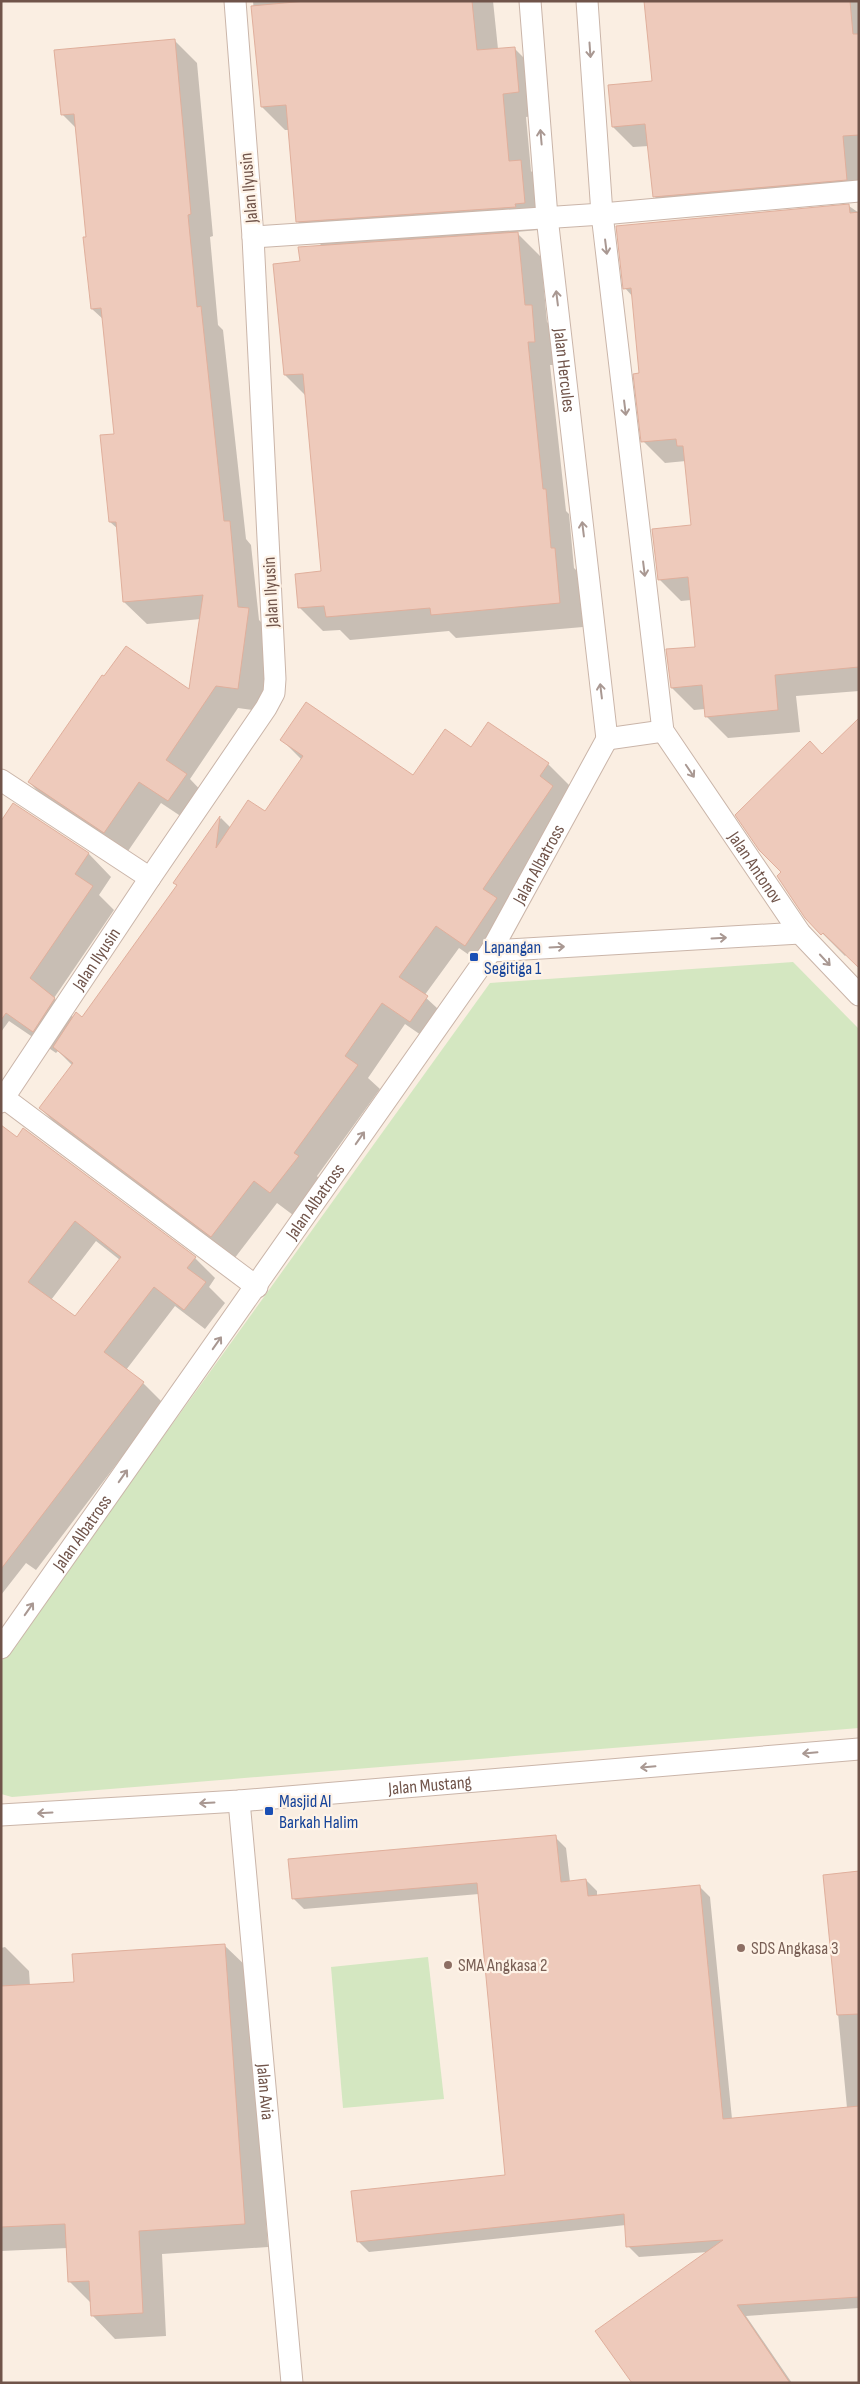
<svg xmlns="http://www.w3.org/2000/svg" width="860" height="2384" font-family="'Sofia Sans Condensed',sans-serif">
	<rect width="100%" height="100%" fill="#faeee2"/>
	<g fill="#d4e7c1">
		<path d="M793 962 859 1029V1728L12 1797 1 1794V1662L490 983Z"/>
		<path d="M428 1957 444 2099 343 2108 331 1967Z"/>
	</g>
	<g fill="#0003" fill-rule="evenodd">
		<path d="M253 1H493L498 49 514 48 538 72 542 115 526 117 531 171 544 185 539 230 516 232 541 257 547 322 555 329 558 365H550L566 511 569 514 574 568 578 572 583 627 456 638 449 631 350 640 340 630 323 631 299 607 322 572 306 396 285 375 301 263 322 246 297 221 289 130H285L262 107Z"/>
		<path d="M645 1H859V200L674 217 654 196 649 146 633 147 613 127 653 82Z"/>
		<path d="M174 40 197 63 213 236 210 237 218 325 223 330 246 539 251 545 259 620 271 632 260 711 238 708 190 779 208 798 191 823 161 803 126 854 51 805 29 782 190 691 201 619 147 624 124 602 118 529 110 522 115 435 104 320 92 309 88 238 77 129 62 114Z"/>
		<path d="M849 206 859 213V691L796 696 800 732 728 738 706 716 705 709 694 710 672 688 696 648 691 600 681 601 659 579 692 526 686 461 665 463 643 441 640 375 633 297 625 288Z"/>
		<path d="M488 724 548 764 571 787 507 910 519 922 488 968 459 948 424 996 450 1020 434 1044 405 1024 368 1078 380 1089 317 1176 320 1180 293 1215 277 1203 234 1259 63 1131 40 1108 73 1066 58 1051 56 1053 9 1021 1 1032V823L14 805 89 854 111 877 99 895 114 910 54 998 74 1018 82 1019 178 886 175 883 221 818 231 828 265 813 302 760 282 740 414 776 471 749Z"/>
		<path d="M822 755 847 954 845 956 806 917 783 872Z"/>
		<path d="M1 1146 195 1258 215 1278 209 1287 225 1303 205 1329 175 1306 126 1370 143 1383 163 1403 36 1570 26 1563 1 1595ZM96 1241 120 1260 75 1318 51 1300Z"/>
		<path d="M555 1837 566 1848 570 1882 586 1880 597 1891V1896L700 1887 710 1897 732 2119 847 2108 825 1876 859 1873V2308L746 2316 792 2383H633L708 2252 639 2257 628 2246 626 2225 369 2252 358 2241 506 2176 479 1894 304 1909 293 1898Z"/>
		<path d="M224 1945 248 1968 268 2247 162 2254 166 2336 115 2339 92 2315 91 2303 69 2281 68 2248 1 2251V1948L5 1947 29 1971 30 1986 76 1983Z"/>
	</g>
	<g fill="#eecabb" stroke="#e0af9c" fill-rule="evenodd">
		<path d="M306 1H472L477 50 515 47 519 92 503 94 509 161 521 160 525 203 515 204 516 207 296 222 286 105 261 107 251 6Z"/>
		<path d="M644 1H850L853 34H859V135L843 136 847 180 653 197 645 124 612 127 608 85 652 81Z"/>
		<path d="M175 39 191 214 188 215 197 307 201 306 224 521H230L238 607 249 608 238 689 216 686 166 760 187 774 168 801 139 782 104 833 28 782 102 675 104 676 126 646 189 689 203 595 123 602 116 522H109L100 435 114 434 101 308 91 309 83 237H86L74 114 61 115 54 50Z"/>
		<path d="M849 204 850 213 859 212V667L775 675 778 710 705 717 702 685 671 688 666 649 695 647 688 577 658 580 652 529 691 525 683 446H677L676 439 641 442 633 374 639 373 631 288 623 289 616 226Z"/>
		<path d="M518 232 525 305H532L535 342H528L543 489H546L551 548H555L560 603 431 615 430 608 326 617 324 606 298 608 295 574 321 571 303 374 284 375 273 264 300 261 298 247Z"/>
		<path d="M306 702 413 775 445 729 471 747 488 722 549 763 540 776 553 786 483 889 497 898 465 946 436 926 399 977 428 996 410 1022 382 1003 345 1056 358 1065 294 1153 299 1156 270 1193 254 1181 211 1237 39 1108 73 1063 53 1047 76 1012 82 1017 177 885 173 883 220 816 216 848 248 800 265 811 303 756 280 740Z"/>
		<path d="M859 718V968L823 933 821 935 805 918 777 876 781 872 759 850 735 815 810 741 822 754Z"/>
		<path d="M13 803 89 853 75 874 93 886 30 978 55 998 33 1032 6 1013 1 1020V821Z"/>
		<path d="M1 1125 17 1137 23 1128 196 1257 187 1268 206 1282 184 1310 154 1287 104 1352 144 1382 1 1569ZM75 1221 121 1257 75 1316 28 1282Z"/>
		<path d="M556 1835 561 1882 586 1879 588 1896 700 1885 723 2119 859 2106V2297L737 2305 790 2383H632L595 2331 723 2240 626 2247 624 2214 357 2242 351 2191 505 2175 477 1883 292 1899 288 1859Z"/>
		<path d="M859 1871V2014L837 2015 823 1875Z"/>
		<path d="M225 1944 245 2224 139 2231 143 2313 91 2316 89 2281 68 2282 65 2224 1 2227V1986L74 1982 72 1954Z"/>
	</g>
	<g fill="none" stroke-linecap="round" stroke-linejoin="round">
		<g stroke="#cab5a9" stroke-width="23">
			<g id="service">
				<path id="s1" d="M530 1 547 217 607 739"/>
				<path id="s2" d="M587 1 602 214 663 731 800 933 859 995"/>
				<path d="M253 237 602 214 859 191"/>
				<path d="M607 739 663 731"/>
				<path d="M1 780 150 878"/>
				<path d="M491 951 800 933"/>
				<path d="M4 1098 257 1287"/>
				<path id="s3" d="M1 1102 150 878 266 708 274 693 275 679 253 237 235 1"/>
				<path id="s4" d="M1 1648 491 951 607 739"/>
				<path id="s5" d="M239 1801 292 2383"/>
				<path id="s6" d="M1 1815 239 1801 859 1749"/>
			</g>
		</g>
		<use href="#service" stroke="#fff" stroke-width="21"/>
	</g>
	<defs><path id="oneway-shaft" d="M-6 0H5M1.5-3L5.5 0L1.5 3" fill="none" stroke-width="1.6" stroke-linecap="round" stroke-linejoin="round" transform="scale(1.25)"/></defs>
	<g stroke="#a99892">
		<use href="#oneway-shaft" transform="translate(590 50) rotate(86)"/>
		<use href="#oneway-shaft" transform="translate(541 137) rotate(-95)"/>
		<use href="#oneway-shaft" transform="translate(606 247) rotate(83)"/>
		<use href="#oneway-shaft" transform="translate(557 298) rotate(-97)"/>
		<use href="#oneway-shaft" transform="translate(625 408) rotate(83)"/>
		<use href="#oneway-shaft" transform="translate(583 529) rotate(-97)"/>
		<use href="#oneway-shaft" transform="translate(644 569) rotate(83)"/>
		<use href="#oneway-shaft" transform="translate(601 691) rotate(-97)"/>
		<use href="#oneway-shaft" transform="translate(690 771) rotate(56)"/>
		<use href="#oneway-shaft" transform="translate(719 938) rotate(-3)"/>
		<use href="#oneway-shaft" transform="translate(557 947) rotate(-3)"/>
		<use href="#oneway-shaft" transform="translate(825 960) rotate(47)"/>
		<use href="#oneway-shaft" transform="translate(360 1138) rotate(-55)"/>
		<use href="#oneway-shaft" transform="translate(217 1343) rotate(-55)"/>
		<use href="#oneway-shaft" transform="translate(123 1476) rotate(-55)"/>
		<use href="#oneway-shaft" transform="translate(29 1609) rotate(-55)"/>
		<use href="#oneway-shaft" transform="translate(810 1753) rotate(175)"/>
		<use href="#oneway-shaft" transform="translate(648 1767) rotate(175)"/>
		<use href="#oneway-shaft" transform="translate(207 1803) rotate(177)"/>
		<use href="#oneway-shaft" transform="translate(45 1813) rotate(177)"/>
	</g>
	<g fill="#1a4fb4" stroke="#fef3e7" stroke-width="2">
		<rect x="469" y="952" width="10" height="10" rx="2.5"/>
		<rect x="264" y="1806" width="10" height="10" rx="2.5"/>
	</g>
	<g fill="#8d6e63" stroke="#fef3e7" stroke-width="2">
		<circle cx="741" cy="1948" r="5"/>
		<circle cx="448" cy="1965" r="5"/>
	</g>
	<g text-anchor="middle" dominant-baseline="central" stroke-width="4.5" stroke-linejoin="round" paint-order="stroke">
		<g font-size="18" fill="#70544a" stroke="#fef3e7">
			<text transform="translate(249 188) rotate(-95)">Jalan Ilyusin</text>
			<text stroke="none"><textPath href="#s1" startOffset="371">Jalan Hercules</textPath></text>
			<text transform="translate(271 592) rotate(-93)">Jalan Ilyusin</text>
			<text stroke="none"><textPath href="#s4" startOffset="951">Jalan Albatross</textPath></text>
			<text stroke="none"><textPath href="#s2" startOffset="899">Jalan Antonov</textPath></text>
			<text stroke="none"><textPath href="#s3" startOffset="172">Jalan Ilyusin</textPath></text>
			<text stroke="none"><textPath href="#s4" startOffset="546">Jalan Albatross</textPath></text>
			<text stroke="none"><textPath href="#s4" startOffset="141">Jalan Albatross</textPath></text>
			<text stroke="none"><textPath href="#s6" startOffset="430">Jalan Mustang</textPath></text>
			<text stroke="none"><textPath href="#s5" startOffset="292">Jalan Avia</textPath></text>
		</g>
		<g font-size="18" fill="#164399" stroke="#fef3e7" text-anchor="start">
			<text x="484" y="947">Lapangan<tspan x="484" dy="21">Segitiga 1</tspan></text>
			<text x="279" y="1801">Masjid Al<tspan x="279" dy="21">Barkah Halim</tspan></text>
		</g>
		<g font-size="18" fill="#785e54" stroke="#fef3e7" text-anchor="start">
			<text x="751" y="1948">SDS Angkasa 3</text>
			<text x="458" y="1965">SMA Angkasa 2</text>
		</g>
	</g>
	<rect width="860" height="2384" fill="none" stroke="#70544a" stroke-width="5"/>
</svg>
